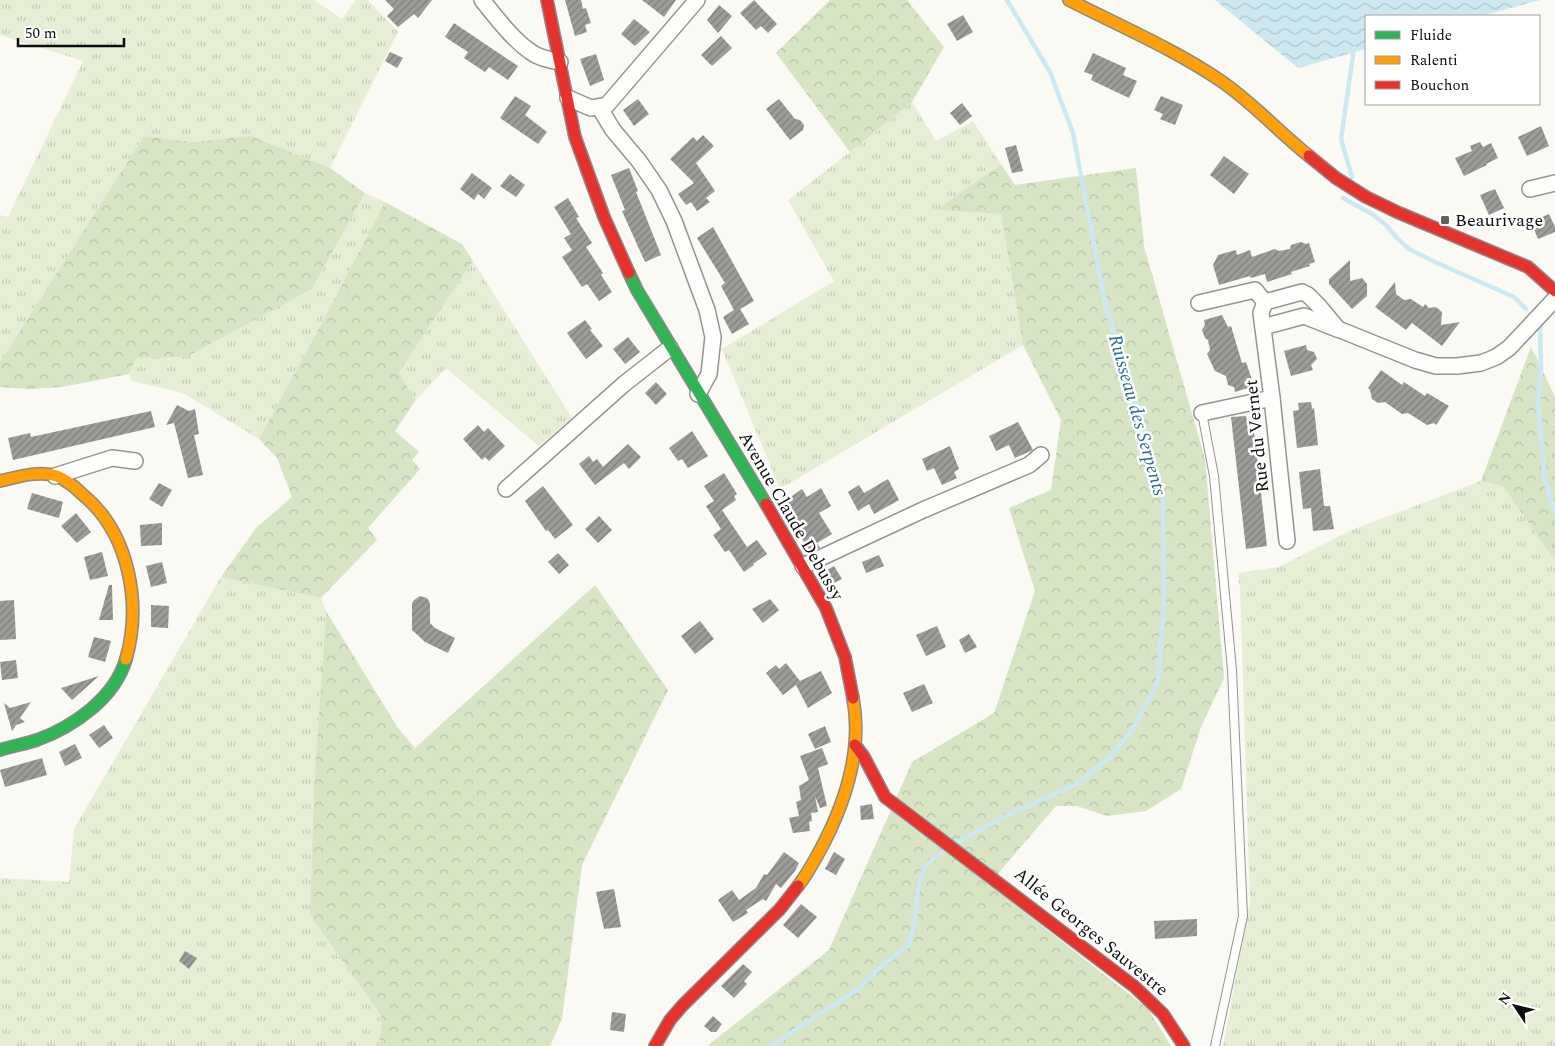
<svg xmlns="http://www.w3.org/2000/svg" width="1555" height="1046" font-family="Spectral,serif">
	<defs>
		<pattern id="grass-tufts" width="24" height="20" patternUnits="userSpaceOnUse" patternTransform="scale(1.25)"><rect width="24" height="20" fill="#e6eed6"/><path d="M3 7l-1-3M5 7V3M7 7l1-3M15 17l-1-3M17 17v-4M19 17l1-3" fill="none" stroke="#c4cbb6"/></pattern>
		<pattern id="forest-crowns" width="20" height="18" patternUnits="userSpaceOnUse" patternTransform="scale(1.25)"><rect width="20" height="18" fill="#d7e5c5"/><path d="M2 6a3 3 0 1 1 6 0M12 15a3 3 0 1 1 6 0" fill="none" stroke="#b7c3a8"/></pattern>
		<pattern id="water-waves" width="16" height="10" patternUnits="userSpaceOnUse" patternTransform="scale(1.25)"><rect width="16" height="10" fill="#cde8f1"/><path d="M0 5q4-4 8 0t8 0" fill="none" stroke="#afc6cd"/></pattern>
		<pattern id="building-hatch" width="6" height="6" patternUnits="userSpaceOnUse" patternTransform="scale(1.25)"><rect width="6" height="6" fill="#9e9c99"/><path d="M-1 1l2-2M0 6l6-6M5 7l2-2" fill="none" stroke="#7f7e7b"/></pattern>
	</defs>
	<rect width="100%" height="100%" fill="#faf9f4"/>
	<g fill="url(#grass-tufts)">
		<path d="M0 0H314L342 19 356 0H368L398 32 330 168 251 137 192 142 144 136 0 362V215L8 217 83 61 0 35Z"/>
		<path d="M912 102 936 141 973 121 1001 164 938 210 1001 214 1023 345 780 489 722 349 834 281 788 200 850 152Z"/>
		<path d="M365 193 385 202 325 317 259 439 183 393 131 381 129 374 136 358 186 356 312 289Z"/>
		<path d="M473 261 572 418 539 446 446 368 415 401 399 372Z"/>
		<path d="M1531 347 1555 397V1046H1223L1250 902 1240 588 1238 573 1279 567 1349 531 1481 481Z"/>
		<path d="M221 577 321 598 326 611 314 785 310 915 382 1017 379 1046H0V878L69 882 74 829Z"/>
	</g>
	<g fill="url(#forest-crowns)">
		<path d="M830 0H907L944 47 912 102 850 152 776 53Z"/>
		<path d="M144 136 192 142 251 136 330 168 365 193 312 289 186 357 136 358 129 374 62 387 30 389 0 387V362Z"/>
		<path d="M1001 164 1015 185 1136 168 1144 246 1205 459 1224 678 1201 727 1181 789 1146 811 1107 816 1077 806H1056L1001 870 991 886 1148 1009 1171 1046H707L829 950 912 762 994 713 1035 591 1009 508 1051 490 1061 420 1023 345 1001 214 937 210Z"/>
		<path d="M385 202 462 244 473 261 399 372 415 401 395 431 419 452 412 460 420 469 368 528 377 540 321 598 221 577 256 528 292 497 277 458 259 439 325 317Z"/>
		<path d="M1531 347 1555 397V561L1503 486 1481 481Z"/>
		<path d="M595 585 668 690 582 865 562 1019 550 1046H379L382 1017 310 915 314 785 326 611 398 728 415 748Z"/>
	</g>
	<path fill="url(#water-waves)" d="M1215 0H1540L1482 16H1366V49L1298 68Z"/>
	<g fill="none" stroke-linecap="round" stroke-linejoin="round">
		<g stroke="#cde8f1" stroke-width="4.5">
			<path d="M1352 177 1341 139 1354 48"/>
			<path d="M1343 198 1372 214 1386 225 1396 237 1409 249 1435 262 1514 297 1526 309"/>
			<path d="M1540 324 1541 370 1538 407 1545 479 1555 513"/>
			<path d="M956 843 1008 815 1078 783 1111 756 1132 730 1158 682 1164 602 1163 494 1130 379 1106 308 1073 133 1050 72 1007 0"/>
			<path d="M771 1046 860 988 878 969 909 945 915 920 918 891 924 867 945 849"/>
		</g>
	</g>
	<g fill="url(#building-hatch)">
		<path d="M385 0H432L418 18 414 14 398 27 387 16 394 9Z"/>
		<path d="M565 0H581L583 9 586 8 591 23 585 25 587 32 575 36Z"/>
		<path d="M642 0H676L664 17Z"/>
		<path d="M754 0 777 24 768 33 761 26 756 30 740 13Z"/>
		<path d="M719 5 732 16 718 33 707 20Z"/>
		<path d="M963 15 973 32 957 41 947 24Z"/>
		<path d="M634 19 650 32 635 46 621 34Z"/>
		<path d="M454 23 518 66 508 80 489 67 485 72 464 58 468 52 445 37Z"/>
		<path d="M721 36 732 48 712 66 701 55Z"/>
		<path d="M390 52 403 58 397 68 385 61Z"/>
		<path d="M1093 53 1126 68 1123 75 1137 81 1129 98 1091 80 1093 75 1084 72Z"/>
		<path d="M596 54 604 80 590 86 580 59Z"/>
		<path d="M515 96 531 106 525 115 547 132 538 144 500 118Z"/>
		<path d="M1161 96 1183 105 1175 125 1160 119 1163 114 1154 110Z"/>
		<path d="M638 99 649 114 634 126 623 110Z"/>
		<path d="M779 99 795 119 800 120 804 125 803 130 790 140 766 109Z"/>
		<path d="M962 103 972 116 960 125 950 113Z"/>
		<path d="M1541 126 1549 146 1527 156 1518 137Z"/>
		<path d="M703 135 714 146 696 163 715 191 706 198 710 202 697 211 691 202 686 205 678 194 694 183 670 159 693 137 697 141Z"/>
		<path d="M1480 142 1483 147 1491 143 1498 158 1486 164 1487 165 1464 176 1455 158 1472 151 1470 146Z"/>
		<path d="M1016 145 1023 171 1012 173 1005 148Z"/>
		<path d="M1224 156 1249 174 1234 194 1210 175Z"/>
		<path d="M629 168 638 191 636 192 661 255 645 262 622 211 625 210 611 175Z"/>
		<path d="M472 173 492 188 484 199 478 194 474 200 460 189Z"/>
		<path d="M510 174 525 185 516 197 500 186Z"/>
		<path d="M1495 189 1504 208 1489 215 1480 195Z"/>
		<path d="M568 198 579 217 576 218 592 243 586 247 603 273 601 275 612 292 599 301 587 284 582 287 562 257 572 250 564 238 571 234 554 207Z"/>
		<path d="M1549 214 1555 227V232L1538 239 1531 222Z"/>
		<path d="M713 227 754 301 740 309 749 324 732 334 723 317 734 310 721 286 725 283 697 238Z"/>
		<path d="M1301 242 1306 244 1309 243 1315 262 1309 264 1310 266 1291 272 1292 274 1267 282 1265 274 1251 278 1250 276 1219 285 1213 265 1218 255 1236 250 1237 255 1250 250 1252 257 1275 249 1279 251 1290 249 1291 245Z"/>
		<path d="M1350 260V281L1362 278 1367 284V296L1352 309 1329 284V279Z"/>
		<path d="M1395 282 1396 294 1404 300 1411 299 1423 307 1425 304 1429 308 1436 307 1442 312 1441 325 1460 322 1442 346 1412 323 1406 330 1375 307Z"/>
		<path d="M1222 315 1228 327 1231 326 1242 363 1246 362 1254 386 1235 392 1234 387 1228 385 1226 376 1215 371 1207 354 1210 350 1208 340 1205 338 1202 330 1205 325 1204 320Z"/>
		<path d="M585 320 592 329 590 330 603 346 586 359 567 333Z"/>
		<path d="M628 337 640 352 625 364 613 349Z"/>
		<path d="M1306 345 1307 350 1314 352 1317 359 1311 365 1313 370 1291 376 1284 351Z"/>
		<path d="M1381 370 1402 385 1404 382 1425 396 1427 393 1449 406 1436 425 1434 423 1427 425 1408 413 1402 414 1385 402 1378 403 1372 399 1370 390 1368 388Z"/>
		<path d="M656 382 667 394 656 405 645 393Z"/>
		<path d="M1311 402 1312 409 1314 408 1318 445 1297 448 1293 411 1299 410 1298 403Z"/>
		<path d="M177 405 189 411 195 409 199 434 194 435 203 475 188 478 174 423 166 425Z"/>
		<path d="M151 411 155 427 13 460 8 438 30 433 31 437Z"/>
		<path d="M1246 416 1247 422H1253L1267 546 1246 549 1231 417Z"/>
		<path d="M1018 422 1033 450 1015 458 1009 445 996 451 989 436Z"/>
		<path d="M478 425 484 432 488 428 505 446 489 461 485 457 482 460 463 439Z"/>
		<path d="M692 431 708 456 688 468 682 459 678 461 669 448Z"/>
		<path d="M628 444 641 457 629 469 624 463 595 485 579 464 589 456 593 462 597 459 603 467Z"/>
		<path d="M950 446 959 469 954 472 957 478 942 485 934 468 927 471 922 459Z"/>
		<path d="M1320 469 1324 506H1330L1334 529 1313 531 1311 508 1303 509 1299 472Z"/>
		<path d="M724 473 737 494 734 496 736 500 722 510 747 547 757 540 767 554 753 564 754 565 744 572 729 550 725 552 713 535 721 529 706 506 714 501 704 486Z"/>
		<path d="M888 479 899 500 874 514 869 504 858 511 848 492 859 485 864 493Z"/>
		<path d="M159 483 172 490 162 507 149 499Z"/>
		<path d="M543 486 573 525 555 539 548 530 546 531 525 501Z"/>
		<path d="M821 488 831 506 819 513 832 534 817 543 820 548 810 552 781 504 802 489 807 497Z"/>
		<path d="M32 493 63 502 59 518 27 509Z"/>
		<path d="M76 513 91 532 77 543 61 526Z"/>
		<path d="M599 516 612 530 598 543 585 529Z"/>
		<path d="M162 523V545L141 546 140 525Z"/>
		<path d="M102 552 108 576 90 580 84 557Z"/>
		<path d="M558 553 569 565 559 574 548 562Z"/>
		<path d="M879 555 884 566 866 573 862 562Z"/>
		<path d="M162 562 167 583 151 587 146 566Z"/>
		<path d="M834 566 842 579 828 586 821 573Z"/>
		<path d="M109 585H112L113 620H99Z"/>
		<path d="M420 596 427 598 430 603V623L435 628 455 638 448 653 425 642 412 630V603L414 600Z"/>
		<path d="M770 599 779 610 763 623 752 609Z"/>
		<path d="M14 600 16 639 0 640V601Z"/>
		<path d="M151 605 169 606 168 628 151 627Z"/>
		<path d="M700 621 714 639 695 654 681 636Z"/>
		<path d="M937 626 946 647 926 656 916 635Z"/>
		<path d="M969 634 977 647 965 653 959 640Z"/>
		<path d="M94 637 111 641 105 662 88 657Z"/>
		<path d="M16 660 18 678 2 680 0 662Z"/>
		<path d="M786 663 800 681 821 671 832 693 808 708 796 685 783 695 766 673 776 665 779 669Z"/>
		<path d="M99 676 72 700 61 688Z"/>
		<path d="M924 684 933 703 912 712 903 693Z"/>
		<path d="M31 702 20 718 25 722 16 725 12 731 4 703 10 708Z"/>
		<path d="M104 725 113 738 99 748 89 735Z"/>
		<path d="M825 726 831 742 815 749 808 734Z"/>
		<path d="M75 744 82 758 65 766 59 752Z"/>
		<path d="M822 748 828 764 818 768 827 806 820 808 815 796 818 812 811 813 812 821 809 822 810 831 793 833 789 818 799 816 796 802 801 800 799 786 809 780 800 756Z"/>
		<path d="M42 758 47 775 5 787 0 770Z"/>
		<path d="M872 804 874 819 861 820 860 806Z"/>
		<path d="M784 852 799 863 795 871 781 888 776 884 766 901 763 899 746 910 748 913 733 922 718 900 732 890 739 900 756 888 764 874 767 875Z"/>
		<path d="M834 852 845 859 836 875 825 869Z"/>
		<path d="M614 889 621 927 604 929 596 892Z"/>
		<path d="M801 904 817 917 798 938 783 925Z"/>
		<path d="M1197 919V936L1155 939 1154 921Z"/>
		<path d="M185 951 197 958 189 969 179 961Z"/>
		<path d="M743 964 752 972 744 981 747 984 734 998 721 986Z"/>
		<path d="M612 1012 626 1014 624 1032 610 1030Z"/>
		<path d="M713 1016 722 1024 716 1032H711L704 1026Z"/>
	</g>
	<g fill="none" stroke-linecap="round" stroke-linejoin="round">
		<g stroke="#949492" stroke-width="10">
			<path id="lane" d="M1202 413 1214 476 1232 670 1243 916 1215 1046"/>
		</g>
		<g stroke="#949492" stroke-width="18">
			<g id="street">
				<path d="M482 0C496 17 512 39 531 52 539 58 550 60 560 62"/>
				<path d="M568 98 591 108 607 105 697 0"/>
				<path d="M599 107 613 130 639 161 659 190 674 221 707 310 713 337 709 374 698 394"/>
				<path d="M1530 189 1555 183"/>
				<path d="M1265 302 1261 313 1272 398 1287 541"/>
				<path d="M1199 303 1255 290 1265 302 1302 292 1308 295 1318 305 1338 329 1415 360 1436 366H1457L1481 363 1496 357 1509 348 1555 299"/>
				<path d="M1263 327 1304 316 1337 329"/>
				<path d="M1202 413 1272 398"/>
				<path d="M55 476 112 458 135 461"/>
				<path d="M506 489 624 384 670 348"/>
				<path d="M803 566 923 510 1029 465 1041 455"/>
			</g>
		</g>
		<g stroke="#8b8a88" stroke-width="14">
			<g id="fast">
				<path d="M629 273 637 290 766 504"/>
				<path d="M0 750C12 746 25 744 37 740 73 727 115 698 126 659"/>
			</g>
		</g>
		<g stroke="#8b8a88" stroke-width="14">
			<g id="slow">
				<path d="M1069 0C1120 26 1174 49 1221 81 1253 103 1279 132 1309 156"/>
				<path d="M0 481C18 477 39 470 57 476 66 480 75 487 82 494 129 532 142 603 126 659"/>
				<path d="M798 886C806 876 812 865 818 854 844 807 863 752 853 698"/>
			</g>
		</g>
		<g stroke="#8b8a88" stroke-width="14">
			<g id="jam">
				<path d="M547 0 575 137 604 217 629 273"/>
				<path d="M1309 156 1336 178 1366 197 1397 212 1528 267 1555 291"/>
				<path d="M766 504 826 608 845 657 853 698"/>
				<path d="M855 745 864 757 885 797 1135 987 1163 1014 1184 1046"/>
				<path d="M655 1046 670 1020 682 1006 780 909 798 886"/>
			</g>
		</g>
		<use href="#lane" stroke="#fefefd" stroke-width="8"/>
		<use href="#street" stroke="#fefefd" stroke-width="15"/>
		<use href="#fast" stroke="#30b455" stroke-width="11"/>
		<use href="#slow" stroke="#ff9f0a" stroke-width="11"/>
		<use href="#jam" stroke="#e5322d" stroke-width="11"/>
	</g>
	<rect fill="#61605e" stroke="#fff" stroke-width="2" x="1440" y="215" width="10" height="10" rx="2.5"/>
	<g text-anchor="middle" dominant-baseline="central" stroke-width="5" stroke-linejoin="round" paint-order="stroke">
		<g font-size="18" fill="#0e0e0e" stroke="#fff" text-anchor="start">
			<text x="1455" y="220">Beaurivage</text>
		</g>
		<g font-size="18" fill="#0e0e0e" stroke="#fff">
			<text transform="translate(1257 436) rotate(-96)">Rue du Vernet</text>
			<text transform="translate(791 516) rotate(60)">Avenue Claude Debussy</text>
			<text transform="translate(1091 932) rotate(39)">Allée Georges Sauvestre</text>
		</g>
		<g font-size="19" font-style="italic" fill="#246c93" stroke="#fff">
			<text transform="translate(1137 415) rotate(74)">Ruisseau des Serpents</text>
		</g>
	</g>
	<rect x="1365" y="15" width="175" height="90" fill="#ffffff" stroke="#9f9f9f"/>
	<rect x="1375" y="31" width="25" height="8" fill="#30b455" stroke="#9f9f9f"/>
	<text x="1410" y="40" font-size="15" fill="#0e0e0e">Fluide</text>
	<rect x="1375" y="56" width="25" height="8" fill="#ff9f0a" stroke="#9f9f9f"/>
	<text x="1410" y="65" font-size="15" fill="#0e0e0e">Ralenti</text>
	<rect x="1375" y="81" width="25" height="8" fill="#e5322d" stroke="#9f9f9f"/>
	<text x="1410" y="90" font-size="15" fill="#0e0e0e">Bouchon</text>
	<g transform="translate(1515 1006) rotate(305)" stroke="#ffffff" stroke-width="4" paint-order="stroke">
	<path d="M0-4L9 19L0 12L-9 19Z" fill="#0e0e0e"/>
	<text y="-8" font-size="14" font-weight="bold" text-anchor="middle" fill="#0e0e0e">N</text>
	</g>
	<path d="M18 38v8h106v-8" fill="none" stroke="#0e0e0e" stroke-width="2.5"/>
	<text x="25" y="38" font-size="15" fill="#0e0e0e" stroke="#ffffff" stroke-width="4" paint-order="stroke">50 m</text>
</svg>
